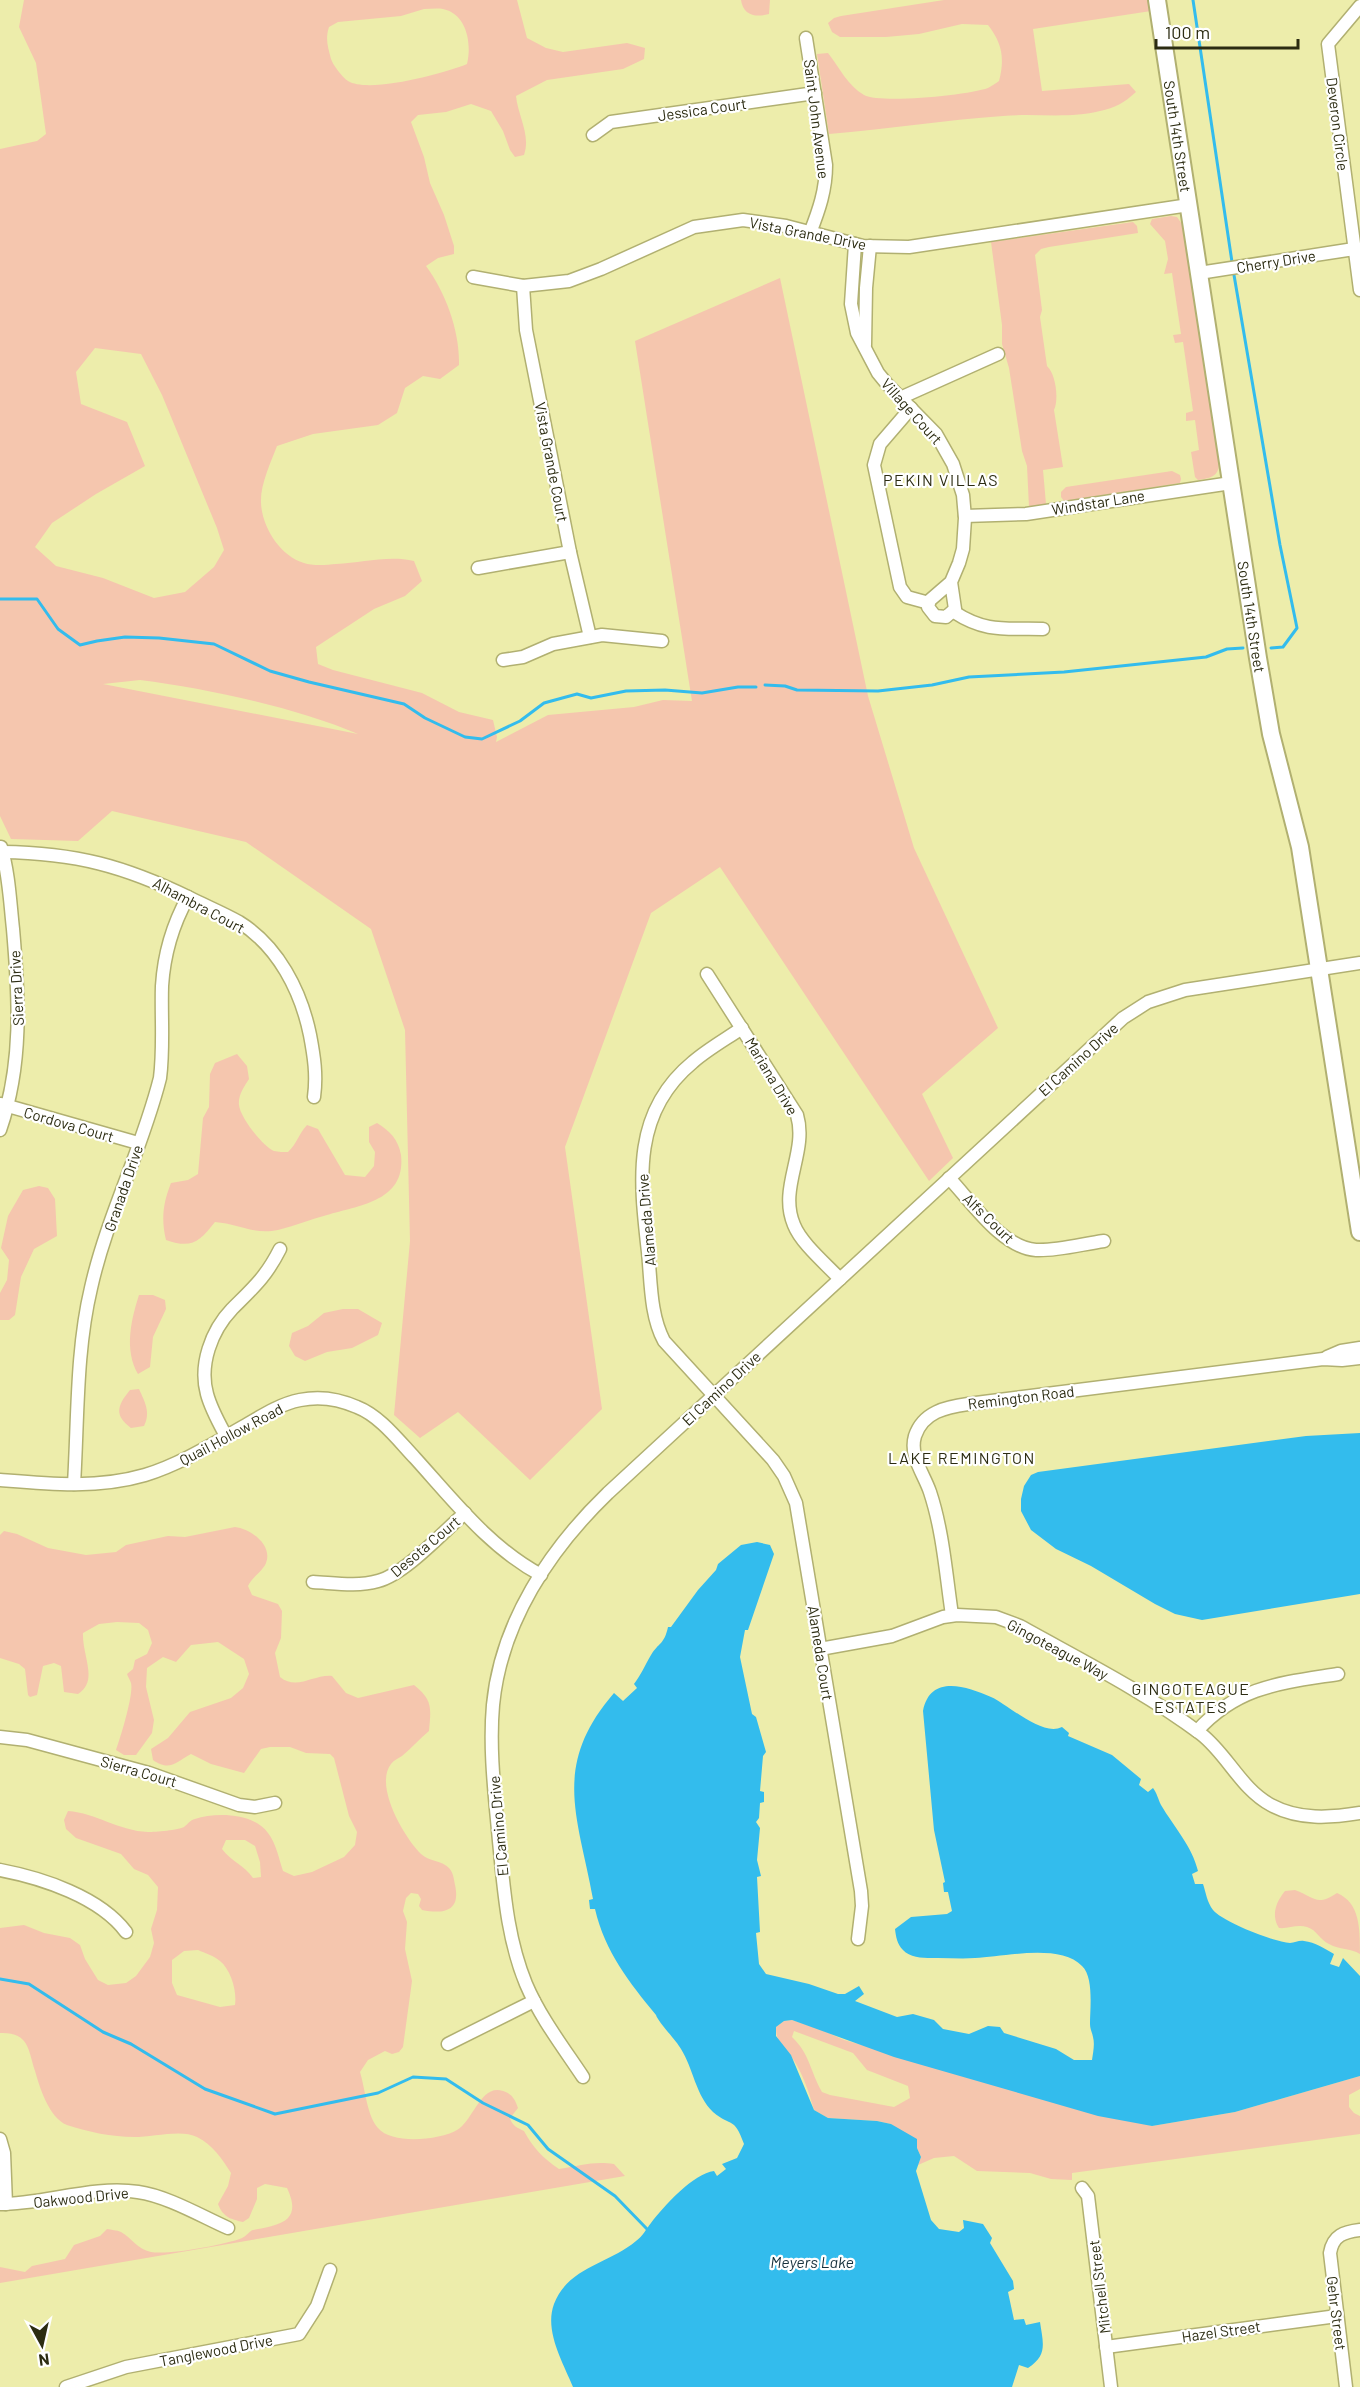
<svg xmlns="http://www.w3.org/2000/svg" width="1360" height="2387" font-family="Barlow,sans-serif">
	<rect width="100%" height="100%" fill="#ededab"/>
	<g fill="#f5c6ae" fill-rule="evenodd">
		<path d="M24 0H517L527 38 546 48 563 52 627 43 645 48 644 59 623 69 547 80 516 96C518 116 531 135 524 155L515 157 510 150 503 131 491 111 471 104 446 112 418 115 411 122 424 157 430 183 444 215 454 246V254L438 258 426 266C446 293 460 332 459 365L440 379 423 376 405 388 397 413 378 425 313 434 277 446C271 462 260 485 261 503 262 527 280 556 304 563 312 566 327 565 336 564 362 563 388 555 414 561L422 581 405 596 374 609 316 647 318 664 333 670 422 693 459 712 493 720 497 737 496 742 548 715 634 707 663 700 692 701 635 341 780 278 868 696 914 848 998 1028 922 1094 953 1158 929 1181 720 867 651 913 565 1147 602 1409 530 1480 458 1412 420 1438 394 1415 410 1241 405 1030 371 929 246 842 112 811 78 841 11 839 0 816V149L37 141 46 134 36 63 19 27ZM424 9C430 9 437 8 443 9 467 14 472 44 467 64 445 73 369 94 348 81 342 77 333 65 331 59 328 47 325 39 329 27L338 22 401 16ZM95 348 141 354 162 395 217 528 224 550 214 567 185 592 154 598 103 578 56 566 35 547 52 523 96 494 145 466 127 422 81 404 76 372ZM140 680C209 689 295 707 358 734L103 684Z"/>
		<path d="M741 0H770L769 14C755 18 743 15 741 0Z"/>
		<path d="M944 0H1149L1151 11 1033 29 1042 91 1129 84 1136 92C1124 103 1115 108 1100 111 1069 119 1035 113 1003 116 945 120 887 129 829 134L817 54 828 53C840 68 847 85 864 95 881 104 969 95 988 88 992 86 996 83 999 81 1005 58 1002 43 988 25L962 24 919 34 886 37H840L832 32 828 23 834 18 841 16Z"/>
		<path d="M1171 216 1177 217 1182 224 1219 463C1219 477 1210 478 1198 480L1195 477 1191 452 1199 450 1195 420 1186 421V413L1193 411 1183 342 1175 343 1173 335 1181 334 1172 273 1164 274 1168 259 1165 241 1150 224 1152 219Z"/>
		<path d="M1133 222 1137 226 1138 233 1049 247 1041 249 1035 255 1042 310 1040 317 1047 366C1056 374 1059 400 1054 410L1063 467 1043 470 1046 504 1029 507 1027 466 1022 451 1009 368 1002 344V325L991 242Z"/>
		<path d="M1172 471 1180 475 1181 479 1180 483 1064 501 1061 497V492L1066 487Z"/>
		<path d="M237 1054 247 1066 249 1079C244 1087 238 1095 239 1105 240 1117 263 1147 274 1151 278 1152 284 1152 288 1152 297 1144 299 1133 307 1125L318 1129 345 1175 365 1177 374 1166 375 1152 369 1142V1127L377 1123C390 1131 398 1139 401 1155 406 1201 360 1205 327 1215 311 1219 295 1226 278 1230 254 1235 239 1224 215 1222 199 1242 192 1249 166 1240 161 1219 163 1203 171 1183L188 1180 198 1174 203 1118 209 1107 210 1074 215 1063Z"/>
		<path d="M39 1186 48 1188 55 1199 57 1236 34 1249 21 1277 15 1315 9 1320H0V1293L7 1280 9 1260 1 1248 8 1216 23 1190Z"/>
		<path d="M139 1295H153L165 1300 166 1309 153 1337 150 1367 138 1374C124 1350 131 1320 139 1295Z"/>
		<path d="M343 1309H358L382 1323 378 1335 352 1348 327 1352 305 1361 295 1356 289 1346 292 1333 308 1326 324 1313Z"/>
		<path d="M139 1389C145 1402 151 1413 144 1426L131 1428C114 1415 117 1406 130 1390Z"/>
		<path d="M235 1527C251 1529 273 1545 266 1563 263 1571 252 1577 248 1586L252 1595 278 1604 282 1611 281 1638 275 1653 280 1677C297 1691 314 1674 332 1676L346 1693 358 1698 414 1685C433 1700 431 1708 429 1731 419 1739 412 1748 402 1756 399 1758 394 1760 391 1764 374 1786 404 1837 421 1854 428 1861 443 1861 449 1868 453 1872 454 1879 455 1885 461 1912 443 1914 422 1910L419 1906 421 1899 418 1894 411 1893 406 1898 403 1911 407 1922 405 1949 412 1981 403 2047 399 2052 392 2054 385 2051 368 2060 360 2072C365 2088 367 2116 378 2128 392 2145 440 2140 457 2130 473 2121 481 2083 503 2091 512 2094 515 2099 518 2108L510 2118C512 2126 518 2128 524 2131 533 2148 543 2158 559 2169 581 2166 592 2161 614 2164L625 2176 0 2283V2267L25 2272 32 2266 65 2259 74 2245 100 2236 107 2229C111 2230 117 2230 121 2232 132 2238 137 2249 151 2252 169 2255 225 2245 242 2238 247 2236 249 2231 253 2230 263 2228 280 2226 288 2218 296 2209 291 2197 287 2188L265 2184 257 2188V2199L249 2218 243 2222C230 2219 223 2217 218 2204L228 2186 231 2173C222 2159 213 2145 197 2137 182 2129 153 2137 134 2137 112 2137 88 2132 67 2125 49 2118 40 2088 35 2071 28 2049 29 2032 0 2033V1928L24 1925 44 1933 70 1938 80 1945 85 1959 98 1980 108 1985 126 1983 136 1976 150 1957 154 1943 151 1929 157 1910 158 1887 148 1875 134 1869 121 1854 76 1838 66 1829 64 1820 68 1811C96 1813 119 1831 148 1832 155 1832 179 1830 184 1827 188 1824 190 1820 195 1819 216 1812 254 1813 268 1833 276 1843 279 1859 283 1871L294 1876 312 1872 344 1857 355 1845 357 1832 349 1816 334 1758 330 1754 306 1753 290 1747H270L261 1749 244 1773 211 1764 191 1754C176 1762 170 1772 153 1760L151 1749 168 1738 190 1712 231 1698 243 1688 249 1674 244 1659 218 1642 191 1645 176 1662 163 1657 147 1668 146 1687 154 1720 152 1733 136 1755H124L116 1750C120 1739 134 1694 131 1683 130 1680 128 1677 127 1674L133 1669 135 1660 147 1654 152 1643 148 1630 139 1623 117 1622 99 1624 83 1633C82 1656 99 1681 78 1694L64 1692 61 1666 54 1663 43 1666 37 1695 30 1697 28 1695 25 1669 19 1664 0 1658V1535L4 1531 17 1534 48 1548 86 1555 116 1552 126 1545 168 1536 185 1537ZM226 1840H245L255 1846 260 1862 261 1877 253 1878C244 1865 232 1862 222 1849ZM198 1950C205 1953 214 1956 220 1961 231 1970 237 1991 235 2005L220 2007 177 1995 172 1983V1960L184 1951Z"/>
		<path d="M1295 1890C1315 1897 1316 1907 1337 1893 1360 1903 1360 1928 1360 1954 1350 1948 1340 1950 1329 1944 1320 1940 1317 1930 1307 1927 1297 1924 1288 1929 1279 1928 1271 1915 1276 1902 1285 1891Z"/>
		<path d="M792 2020 822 2030 844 2040 1152 2126 1235 2112 1360 2076V2089L1349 2095V2107L1354 2113 1360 2116V2134L1072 2173V2180L1051 2179 1030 2173 977 2171 954 2156 934 2158 918 2165 921 2157 917 2148 891 2124 877 2121 828 2118 814 2110C809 2092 802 2071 791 2056 783 2043 776 2044 776 2027L784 2021ZM794 2031 853 2053 867 2070 908 2086 910 2098 894 2107 830 2095 822 2092C810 2071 810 2054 792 2037Z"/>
	</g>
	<g fill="#33bced">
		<path d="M1360 1433V1594L1202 1620 1175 1614 1155 1604 1091 1566 1056 1549 1031 1530 1021 1511V1499L1024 1486 1031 1475 1038 1472 1306 1436Z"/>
		<path d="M757 1542 770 1545 774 1554 748 1630H745L740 1657 752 1714 756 1717 766 1752 763 1756 760 1791 764 1792V1802L760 1803 759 1818 756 1822 760 1828 757 1860 761 1876 757 1877 760 1932 756 1933 759 1964 766 1974 809 1984 838 1994H845L859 1986 864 1994 855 2001 897 2017 913 2014 934 2020 943 2029 969 2034 988 2026 1000 2027 1004 2033 1056 2049 1074 2060H1092C1093 2053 1095 2044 1093 2037 1092 2032 1090 2029 1090 2024 1090 2009 1094 1977 1082 1966 1060 1943 1003 1957 975 1958 963 1959 950 1958 938 1958 927 1958 911 1959 903 1950 897 1944 896 1937 895 1929L911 1917 947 1914 952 1911 948 1892H944L943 1883 945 1882 934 1830 923 1711C930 1674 966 1686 991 1697 1009 1705 1042 1737 1062 1727L1069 1733 1068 1736 1112 1755 1141 1779 1139 1785 1148 1792 1153 1788C1157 1793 1158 1799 1161 1805 1174 1827 1192 1846 1198 1871L1192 1874 1195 1884H1203C1206 1893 1207 1902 1213 1910 1223 1922 1274 1942 1290 1943 1295 1943 1299 1940 1304 1941 1315 1942 1325 1949 1334 1954L1330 1964 1339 1967 1343 1958 1360 1976V2076L1235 2112 1152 2126 1098 2116 894 2057 792 2020 784 2021 776 2027V2036L791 2055 814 2110 828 2118 877 2121 891 2124 917 2139V2148L921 2157 916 2171 931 2220 939 2229 959 2232 964 2228 963 2220 983 2224 992 2238 990 2243 1013 2281 1014 2289 1008 2292 1014 2320 1024 2319 1026 2325 1040 2322C1043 2343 1048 2355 1028 2368L1019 2365 1012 2387H573C563 2362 544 2331 554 2304 568 2267 609 2264 636 2241 643 2236 646 2229 651 2223 663 2207 694 2173 714 2171L717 2176 726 2169 722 2164 737 2158 744 2144C734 2116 732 2128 713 2112 696 2096 693 2068 681 2049 676 2040 658 2022 656 2015 629 1982 605 1952 595 1909H590L589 1900 593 1899C578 1816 551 1766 614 1693L623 1701 637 1688 634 1684C641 1675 645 1665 651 1655 659 1642 664 1645 668 1627H671L698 1590 716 1570 718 1564 741 1545Z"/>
	</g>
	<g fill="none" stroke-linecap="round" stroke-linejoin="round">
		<g stroke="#33bced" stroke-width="3">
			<path d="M1193 0 1232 262"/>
			<path d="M1234 275 1280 545 1297 628 1283 647 1271 648"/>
			<path d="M0 599H37L58 629 80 645 97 641 125 637 159 638 214 644 270 671 309 682 404 704 425 718 465 737 482 739 520 721 544 703 577 694 591 698 626 691 665 690 702 693 738 687H756"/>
			<path d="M765 685 785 686 797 690 878 691 932 685 969 677 1064 672 1206 657 1227 649 1243 648"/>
			<path d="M0 1979 29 1984 103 2032 131 2044 205 2089 275 2114 378 2093 413 2077 446 2079 483 2103 528 2125 548 2149 615 2196 647 2229"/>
		</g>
		<g stroke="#b1b071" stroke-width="15">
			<g id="minor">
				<path d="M1360 6 1328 44 1360 290"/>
				<path d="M806 38 826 165C826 190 819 210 810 233"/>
				<path d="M593 135 611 122 815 93"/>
				<path d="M855 244 851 304 857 333 878 373 887 384 936 434 953 464 963 495 965 518 963 549 959 563 951 582 929 601 928 607 935 616 946 617 955 609 951 582"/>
				<path d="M1199 273 1354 249"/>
				<path d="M473 277 523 286 569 281 601 269 694 227 743 220 786 226 863 246 909 247 1189 205"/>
				<path d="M523 286 526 330 570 552 590 637"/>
				<path d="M865 345 866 288 870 246"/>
				<path d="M900 398 998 354"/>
				<path d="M911 408 880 444 874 465 900 587 907 597 929 603"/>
				<path d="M965 516 1026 514 1231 483"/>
				<path d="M478 568 570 552"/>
				<path d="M954 612C986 633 1006 628 1043 629"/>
				<path d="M503 660 523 657 553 644 602 635 662 641"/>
				<path d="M2 852C76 853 124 866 190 898 206 906 223 913 239 922 278 946 301 991 310 1035 314 1056 317 1075 314 1097"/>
				<path d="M707 974 797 1115C808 1152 778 1188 794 1225 801 1243 826 1264 840 1279"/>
				<path d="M742 1028C726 1039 708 1049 693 1062 631 1113 640 1181 648 1252 651 1281 650 1315 664 1341L773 1460 784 1476 796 1503 861 1891 862 1906 858 1939"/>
				<path d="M1 1104 138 1143"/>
				<path d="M0 1130C23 1064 19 998 13 929 10 902 9 873 1 847"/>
				<path d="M949 1178C971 1201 1002 1248 1036 1250 1058 1251 1082 1244 1104 1241"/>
				<path d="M1327 1357 1341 1351 1360 1348"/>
				<path d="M226 1436C219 1423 211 1409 207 1394 199 1365 211 1331 232 1309 253 1288 266 1277 280 1249"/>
				<path d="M0 1480C48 1484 97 1489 145 1475 181 1464 214 1443 246 1425 263 1415 280 1404 300 1400 319 1396 339 1399 357 1407 380 1416 398 1440 415 1458 453 1500 490 1548 541 1575"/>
				<path d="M74 1484C78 1419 76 1351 91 1288 107 1216 142 1150 160 1078 164 1047 161 1017 162 986 164 954 173 924 188 897"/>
				<path d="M313 1582C334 1583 357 1587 378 1581 405 1574 443 1532 465 1513"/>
				<path d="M952 1615C946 1575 943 1531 930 1492 924 1474 909 1456 915 1436 923 1412 946 1407 968 1404L1323 1359 1342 1360 1360 1358"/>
				<path d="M820 1649 892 1636 943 1617 957 1615 996 1617 1020 1626C1081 1660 1145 1692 1201 1734 1227 1754 1241 1789 1271 1805 1299 1820 1330 1818 1360 1813"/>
				<path d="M1197 1731C1238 1686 1281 1683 1338 1674"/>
				<path d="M0 1737 27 1740 149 1773 239 1805 255 1807 275 1803"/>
				<path d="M0 1870C42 1878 100 1897 126 1932"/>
				<path d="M448 2044 534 2001"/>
				<path d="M583 2077C563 2047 540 2017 526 1984 507 1938 504 1890 499 1841 495 1796 489 1750 493 1705 501 1622 550 1549 608 1493L1123 1018 1148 1002 1185 990 1360 963"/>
				<path d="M0 2139 4 2153 6 2204"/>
				<path d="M1082 2188 1088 2196 1111 2387"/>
				<path d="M0 2204C44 2204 94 2185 138 2192 167 2196 201 2216 228 2228"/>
				<path d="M1106 2347 1337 2316"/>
				<path d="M66 2387 126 2367 299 2334 317 2306 330 2270"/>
				<path d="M1346 2387 1330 2253C1333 2235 1344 2232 1360 2230"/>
			</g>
		</g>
		<g stroke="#b1b071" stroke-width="20">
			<g id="major">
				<path id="s1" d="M1157 0 1258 658 1271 734 1300 847 1360 1232"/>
			</g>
		</g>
		<use href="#minor" stroke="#fff" stroke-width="12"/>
		<use href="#major" stroke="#fff" stroke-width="16"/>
	</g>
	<g text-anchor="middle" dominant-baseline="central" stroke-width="4.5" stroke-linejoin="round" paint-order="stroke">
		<g font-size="15" fill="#2c2c12" stroke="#fff">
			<text transform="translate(702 109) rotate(-8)">Jessica Court</text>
			<text transform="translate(817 119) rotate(83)">Saint John Avenue</text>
			<text transform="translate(1338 124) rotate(83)">Deveron Circle</text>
			<text stroke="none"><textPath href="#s1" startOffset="138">South 14th Street</textPath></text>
			<text transform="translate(808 233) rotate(11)">Vista Grande Drive</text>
			<text transform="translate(1276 261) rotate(-9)">Cherry Drive</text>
			<text transform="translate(912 411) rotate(48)">Village Court</text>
			<text transform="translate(552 462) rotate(79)">Vista Grande Court</text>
			<text transform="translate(1098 502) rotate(-9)">Windstar Lane</text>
			<text stroke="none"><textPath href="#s1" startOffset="624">South 14th Street</textPath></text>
			<text transform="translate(199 905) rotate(28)">Alhambra Court</text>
			<text transform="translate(16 988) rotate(-93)">Sierra Drive</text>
			<text transform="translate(1078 1059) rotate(-42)">El Camino Drive</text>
			<text transform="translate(772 1076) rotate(59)">Mariana Drive</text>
			<text transform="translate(69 1124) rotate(16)">Cordova Court</text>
			<text transform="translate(123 1188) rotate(-71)">Granada Drive</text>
			<text transform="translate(989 1218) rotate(44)">Alfs Court</text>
			<text transform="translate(646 1220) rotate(-95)">Alameda Drive</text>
			<text transform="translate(721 1388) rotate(-43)">El Camino Drive</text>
			<text transform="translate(1021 1397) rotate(-7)">Remington Road</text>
			<text transform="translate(231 1434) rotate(-28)">Quail Hollow Road</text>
			<text transform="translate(425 1546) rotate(-40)">Desota Court</text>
			<text transform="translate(1058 1649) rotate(28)">Gingoteague Way</text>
			<text transform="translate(821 1653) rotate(81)">Alameda Court</text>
			<text transform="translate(139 1771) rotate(16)">Sierra Court</text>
			<text transform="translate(498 1826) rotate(-95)">El Camino Drive</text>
			<text transform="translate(81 2197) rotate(-6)">Oakwood Drive</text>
			<text transform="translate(1099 2287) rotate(-97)">Mitchell Street</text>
			<text transform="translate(1337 2313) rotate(83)">Gehr Street</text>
			<text transform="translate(1221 2331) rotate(-8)">Hazel Street</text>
			<text transform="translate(216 2350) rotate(-11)">Tanglewood Drive</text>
		</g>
		<g font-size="16" letter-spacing="1.5" fill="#2c2c12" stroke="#fff">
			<text x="941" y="479">PEKIN VILLAS</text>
			<text x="962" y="1457">LAKE REMINGTON</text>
			<text x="1191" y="1688">GINGOTEAGUE<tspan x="1191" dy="18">ESTATES</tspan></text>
		</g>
		<g font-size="16" font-style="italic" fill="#16313d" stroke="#fff">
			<text x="812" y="2261">Meyers Lake</text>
		</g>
	</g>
	<g transform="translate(42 2345) rotate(172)" stroke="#ffffff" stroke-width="4.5" paint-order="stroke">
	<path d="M0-4.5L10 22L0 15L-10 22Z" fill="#2c2c12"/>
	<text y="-9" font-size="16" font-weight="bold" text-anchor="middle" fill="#2c2c12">N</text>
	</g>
	<path d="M1156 39v9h142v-9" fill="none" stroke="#2c2c12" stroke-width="3"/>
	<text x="1165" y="39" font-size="18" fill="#2c2c12" stroke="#ffffff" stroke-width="4.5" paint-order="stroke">100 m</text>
</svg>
